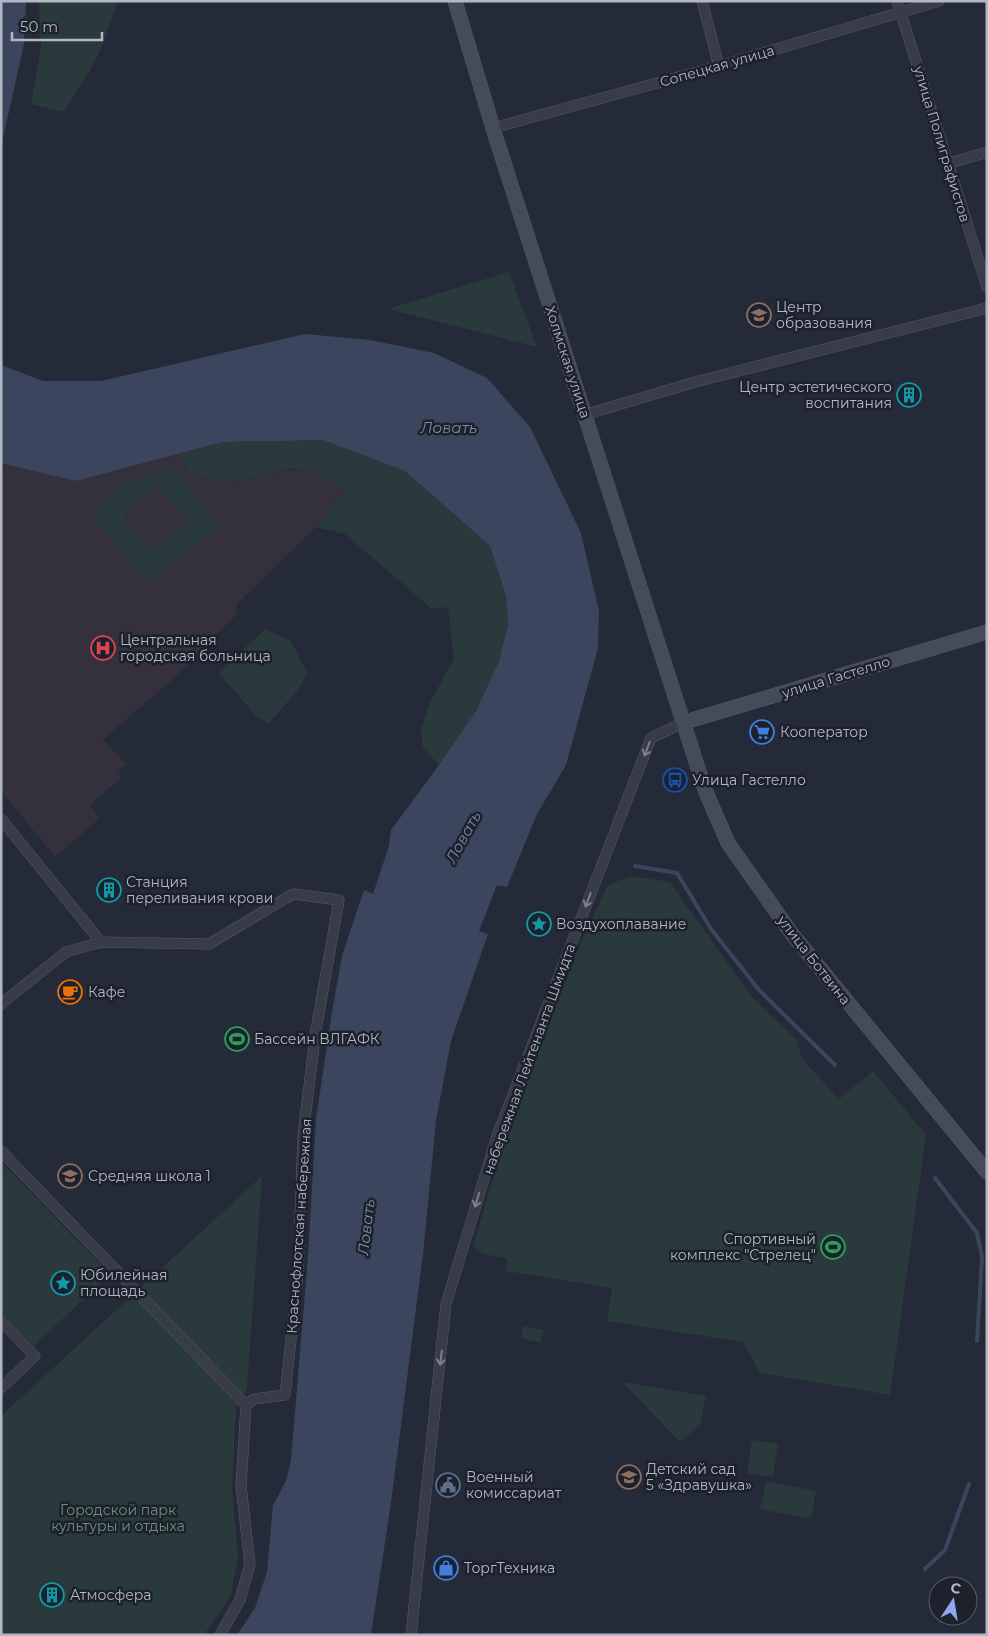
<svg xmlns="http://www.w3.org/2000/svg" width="988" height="1636" font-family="Montserrat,sans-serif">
	<rect width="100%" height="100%" fill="#242a37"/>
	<path fill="#34313c" d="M176 455 185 463 232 482 286 470 304 469 320 475 345 492 316 527 237 604 236 615 172 680 103 740 127 765 118 772 122 777 90 805 100 818 55 857 1 791V462L76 481Z"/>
	<g fill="#2a3a3c" fill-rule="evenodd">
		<path d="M39 1H118L103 44 89 72 63 112 31 104 41 47Z"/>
		<path d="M509 272 537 347 388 309Z"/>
		<path d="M323 440 405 471 490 546 506 596 508 625 499 661 476 711 439 765 423 748 421 730 429 704 454 659 448 607 432 609 345 534 316 527 345 492C329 481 315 470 295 468L232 482 190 473 185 463 176 455 223 442Z"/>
		<path d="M173 467 221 525 148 584 89 512 124 484ZM159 486 188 521 151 551 122 515Z"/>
		<path d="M265 629 291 641 307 673 298 690 268 724 256 716 219 673Z"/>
		<path d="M630 876 670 882 751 996 797 1040 802 1059 839 1099 873 1071 926 1135 890 1395 760 1373 743 1342 607 1321 612 1288 506 1271 507 1258 483 1254 473 1247 504 1141 523 1089 583 938 608 885Z"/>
		<path d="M1 1162 110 1274 34 1346 1 1312Z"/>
		<path d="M262 1176 247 1389 236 1408 232 1487 238 1557 231 1595 204 1635H1V1416Z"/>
		<path d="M523 1326 544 1330 541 1343 521 1338Z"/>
		<path d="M622 1382 706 1396 700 1425 680 1442Z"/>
		<path d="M752 1440 778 1444 773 1477 747 1473Z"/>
		<path d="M766 1481 816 1491 811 1519 760 1509Z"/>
	</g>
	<g fill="#3b455e">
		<path d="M1 1H26L24 44 1 147Z"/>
		<path d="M305 334 370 340 434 353 487 378 530 427 581 533 599 611 598 648 566 765 537 814 507 887 497 885 479 931 488 934 451 1041 436 1121 423 1254 391 1503 371 1635H237L255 1608 267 1572 273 1505 286 1481 291 1460 308 1257 316 1119 333 1006 342 956 364 890 373 894 389 846 391 830 439 765 476 711 499 661 508 625 506 596 490 546 405 471 323 440 223 442 76 481 5 464 1 462V365L43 381H101Z"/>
	</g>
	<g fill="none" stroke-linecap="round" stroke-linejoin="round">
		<g stroke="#3b455e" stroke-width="4">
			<path d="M635 866 677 873 711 929 759 990 835 1065"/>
			<path d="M935 1178 977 1233 982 1257 977 1341"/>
			<path d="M925 1569 945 1550 969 1484"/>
		</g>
		<g stroke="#555a65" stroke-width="11">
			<g id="minor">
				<path d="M702 1 719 66"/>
				<path d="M897 1 987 287"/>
				<path d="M493 128 719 66 939 1"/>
				<path d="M947 164 987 152"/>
				<path d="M584 415 695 382 987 308"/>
				<path d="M1 819 101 942"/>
				<path d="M1 1004 66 952 101 942 209 944 293 894 339 900 316 1030 303 1135 298 1274 285 1395 254 1399 246 1405"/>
				<path d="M1 1151 246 1405"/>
				<path d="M1 1321 35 1356 1 1388"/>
				<path d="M220 1635 240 1600 250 1564 241 1486 246 1405"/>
				<path d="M411 1635 446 1304 497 1136 651 738 685 722"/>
			</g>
		</g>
		<g stroke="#555a65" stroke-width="15">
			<g id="secondary">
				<path d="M455 1 496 138 705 790 728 843 792 934 987 1172"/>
				<path d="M685 722 987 632"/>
			</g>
		</g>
		<use href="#minor" stroke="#373c48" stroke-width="10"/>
		<use href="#secondary" stroke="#464b5a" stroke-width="14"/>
	</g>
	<defs><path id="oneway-shaft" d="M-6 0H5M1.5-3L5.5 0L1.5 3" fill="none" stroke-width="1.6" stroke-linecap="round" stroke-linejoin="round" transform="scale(1.25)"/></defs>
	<g stroke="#7b808c">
		<use href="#oneway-shaft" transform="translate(647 749) rotate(111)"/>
		<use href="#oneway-shaft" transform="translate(588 900) rotate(111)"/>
		<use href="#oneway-shaft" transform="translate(477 1200) rotate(107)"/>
		<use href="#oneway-shaft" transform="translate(441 1358) rotate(96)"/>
	</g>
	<defs>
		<g id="school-ring" transform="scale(1.25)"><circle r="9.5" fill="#1c212c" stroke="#8d6e63" stroke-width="1.5"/><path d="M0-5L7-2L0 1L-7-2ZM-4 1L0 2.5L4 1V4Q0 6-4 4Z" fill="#8d6e63"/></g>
		<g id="building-ring" transform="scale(1.25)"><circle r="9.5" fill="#1c212c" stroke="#0f9aa8" stroke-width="1.5"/><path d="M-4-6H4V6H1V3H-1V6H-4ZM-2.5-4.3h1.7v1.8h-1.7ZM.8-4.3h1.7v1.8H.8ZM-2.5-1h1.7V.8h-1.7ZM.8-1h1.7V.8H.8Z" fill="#0f9aa8"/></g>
		<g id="hospital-ring" transform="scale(1.25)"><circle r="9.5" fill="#1c212c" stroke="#e0444e" stroke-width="1.5"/><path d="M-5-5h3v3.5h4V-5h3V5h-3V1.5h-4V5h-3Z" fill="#e0444e"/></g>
		<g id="supermarket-ring" transform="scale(1.25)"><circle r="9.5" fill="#1c212c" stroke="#3f7fe0" stroke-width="1.5"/><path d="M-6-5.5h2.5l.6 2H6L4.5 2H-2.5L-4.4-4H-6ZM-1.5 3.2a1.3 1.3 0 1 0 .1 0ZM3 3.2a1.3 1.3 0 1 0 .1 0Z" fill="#3f7fe0"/></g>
		<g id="bus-ring" transform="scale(1.25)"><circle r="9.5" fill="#1c212c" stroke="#1a4fb4" stroke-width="1.5"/><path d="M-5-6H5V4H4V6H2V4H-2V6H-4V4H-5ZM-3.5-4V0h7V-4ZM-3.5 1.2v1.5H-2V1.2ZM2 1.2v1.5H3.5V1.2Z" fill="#1a4fb4"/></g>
		<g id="sight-ring" transform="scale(1.25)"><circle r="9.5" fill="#1c212c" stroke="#0f9aa8" stroke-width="1.5"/><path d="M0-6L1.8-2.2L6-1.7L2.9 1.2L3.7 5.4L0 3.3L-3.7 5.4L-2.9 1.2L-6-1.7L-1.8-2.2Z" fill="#0f9aa8"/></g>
		<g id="cafe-ring" transform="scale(1.25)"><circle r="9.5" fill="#1c212c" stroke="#e8710a" stroke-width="1.5"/><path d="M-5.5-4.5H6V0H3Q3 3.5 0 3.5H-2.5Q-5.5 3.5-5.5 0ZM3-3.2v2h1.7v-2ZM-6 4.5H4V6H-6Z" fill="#e8710a"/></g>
		<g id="stadium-ring" transform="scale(1.25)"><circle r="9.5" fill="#1c212c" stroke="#2e9e5b" stroke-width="1.5"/><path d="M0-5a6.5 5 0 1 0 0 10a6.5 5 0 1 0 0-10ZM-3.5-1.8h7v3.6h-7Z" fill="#2e9e5b"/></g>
		<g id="civic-ring" transform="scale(1.25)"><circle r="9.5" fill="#1c212c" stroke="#5c6f8a" stroke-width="1.5"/><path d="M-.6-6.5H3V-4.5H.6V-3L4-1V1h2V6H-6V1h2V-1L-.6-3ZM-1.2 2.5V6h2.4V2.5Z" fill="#5c6f8a"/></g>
		<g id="shop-ring" transform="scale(1.25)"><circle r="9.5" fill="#1c212c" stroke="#3f7fe0" stroke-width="1.5"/><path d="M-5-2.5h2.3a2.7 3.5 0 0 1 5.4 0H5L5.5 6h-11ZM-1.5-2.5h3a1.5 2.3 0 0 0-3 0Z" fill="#3f7fe0"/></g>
	</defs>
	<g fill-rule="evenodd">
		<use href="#school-ring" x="759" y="315"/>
		<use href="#building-ring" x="909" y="395"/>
		<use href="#hospital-ring" x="103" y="648"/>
		<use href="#supermarket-ring" x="762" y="732"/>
		<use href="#bus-ring" x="675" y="780"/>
		<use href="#building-ring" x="109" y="890"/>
		<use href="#sight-ring" x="539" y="924"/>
		<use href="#cafe-ring" x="70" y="992"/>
		<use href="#stadium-ring" x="237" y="1039"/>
		<use href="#school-ring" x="70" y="1176"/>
		<use href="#stadium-ring" x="833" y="1247"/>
		<use href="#sight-ring" x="63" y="1283"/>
		<use href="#school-ring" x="629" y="1477"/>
		<use href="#civic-ring" x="448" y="1485"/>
		<use href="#shop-ring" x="446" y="1568"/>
		<use href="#building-ring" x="52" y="1595"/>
	</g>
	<g text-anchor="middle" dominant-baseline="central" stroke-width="5" stroke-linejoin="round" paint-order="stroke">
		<g font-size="14" fill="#b2b7c4" stroke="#1c212c">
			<text transform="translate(717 66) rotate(-16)">Сопецкая улица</text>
			<text transform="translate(942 144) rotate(73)">улица Полиграфистов</text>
			<text transform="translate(568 362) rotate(72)">Холмская улица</text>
			<text transform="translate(836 677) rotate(-17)">улица Гастелло</text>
			<text transform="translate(814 960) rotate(52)">улица Ботвина</text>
			<text transform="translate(529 1059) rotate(-70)">набережная Лейтенанта Шмидта</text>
			<text transform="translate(299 1226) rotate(-86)">Краснофлотская набережная</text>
		</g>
		<g font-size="14" fill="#b2b7c4" stroke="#1c212c" text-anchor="start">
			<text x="776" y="307">Центр<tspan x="776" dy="16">образования</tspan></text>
			<text x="892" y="387" text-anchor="end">Центр эстетического<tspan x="892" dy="16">воспитания</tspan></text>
			<text x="120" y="640">Центральная<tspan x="120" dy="16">городская больница</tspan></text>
			<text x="780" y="732">Кооператор</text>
			<text x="692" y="780">Улица Гастелло</text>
			<text x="126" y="882">Станция<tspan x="126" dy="16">переливания крови</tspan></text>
			<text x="556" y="924">Воздухоплавание</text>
			<text x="88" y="992">Кафе</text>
			<text x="254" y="1039">Бассейн ВЛГАФК</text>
			<text x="88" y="1176">Средняя школа 1</text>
			<text x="816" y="1239" text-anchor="end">Спортивный<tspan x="816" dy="16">комплекс "Стрелец"</tspan></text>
			<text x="80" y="1275">Юбилейная<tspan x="80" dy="16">площадь</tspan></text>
			<text x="646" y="1469">Детский сад<tspan x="646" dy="16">5 «Здравушка»</tspan></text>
			<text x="466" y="1477">Военный<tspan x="466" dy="16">комиссариат</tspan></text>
			<text x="464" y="1568">ТоргТехника</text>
			<text x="70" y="1595">Атмосфера</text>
		</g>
		<g font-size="14" fill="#6c9279" stroke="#1c212c">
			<text x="118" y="1510">Городской парк<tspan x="118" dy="16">культуры и отдыха</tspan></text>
		</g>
		<g font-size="15" font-style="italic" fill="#7d8aa9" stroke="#1c212c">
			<text x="449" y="427">Ловать</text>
			<text transform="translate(463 837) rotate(-61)">Ловать</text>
			<text transform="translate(366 1227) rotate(-83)">Ловать</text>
		</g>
	</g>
	<rect width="988" height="1636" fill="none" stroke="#b2b7c4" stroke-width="5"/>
	<g transform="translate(953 1601) rotate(12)"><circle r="24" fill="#1c212c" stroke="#585d69"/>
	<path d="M0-4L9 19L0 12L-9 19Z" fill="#8fa7ec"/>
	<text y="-8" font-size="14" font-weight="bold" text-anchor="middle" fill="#b2b7c4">С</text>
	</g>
	<path d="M12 32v8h90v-8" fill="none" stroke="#b2b7c4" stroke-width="2.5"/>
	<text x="20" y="32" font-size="15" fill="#b2b7c4" stroke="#1c212c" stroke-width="4" paint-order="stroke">50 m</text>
</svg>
